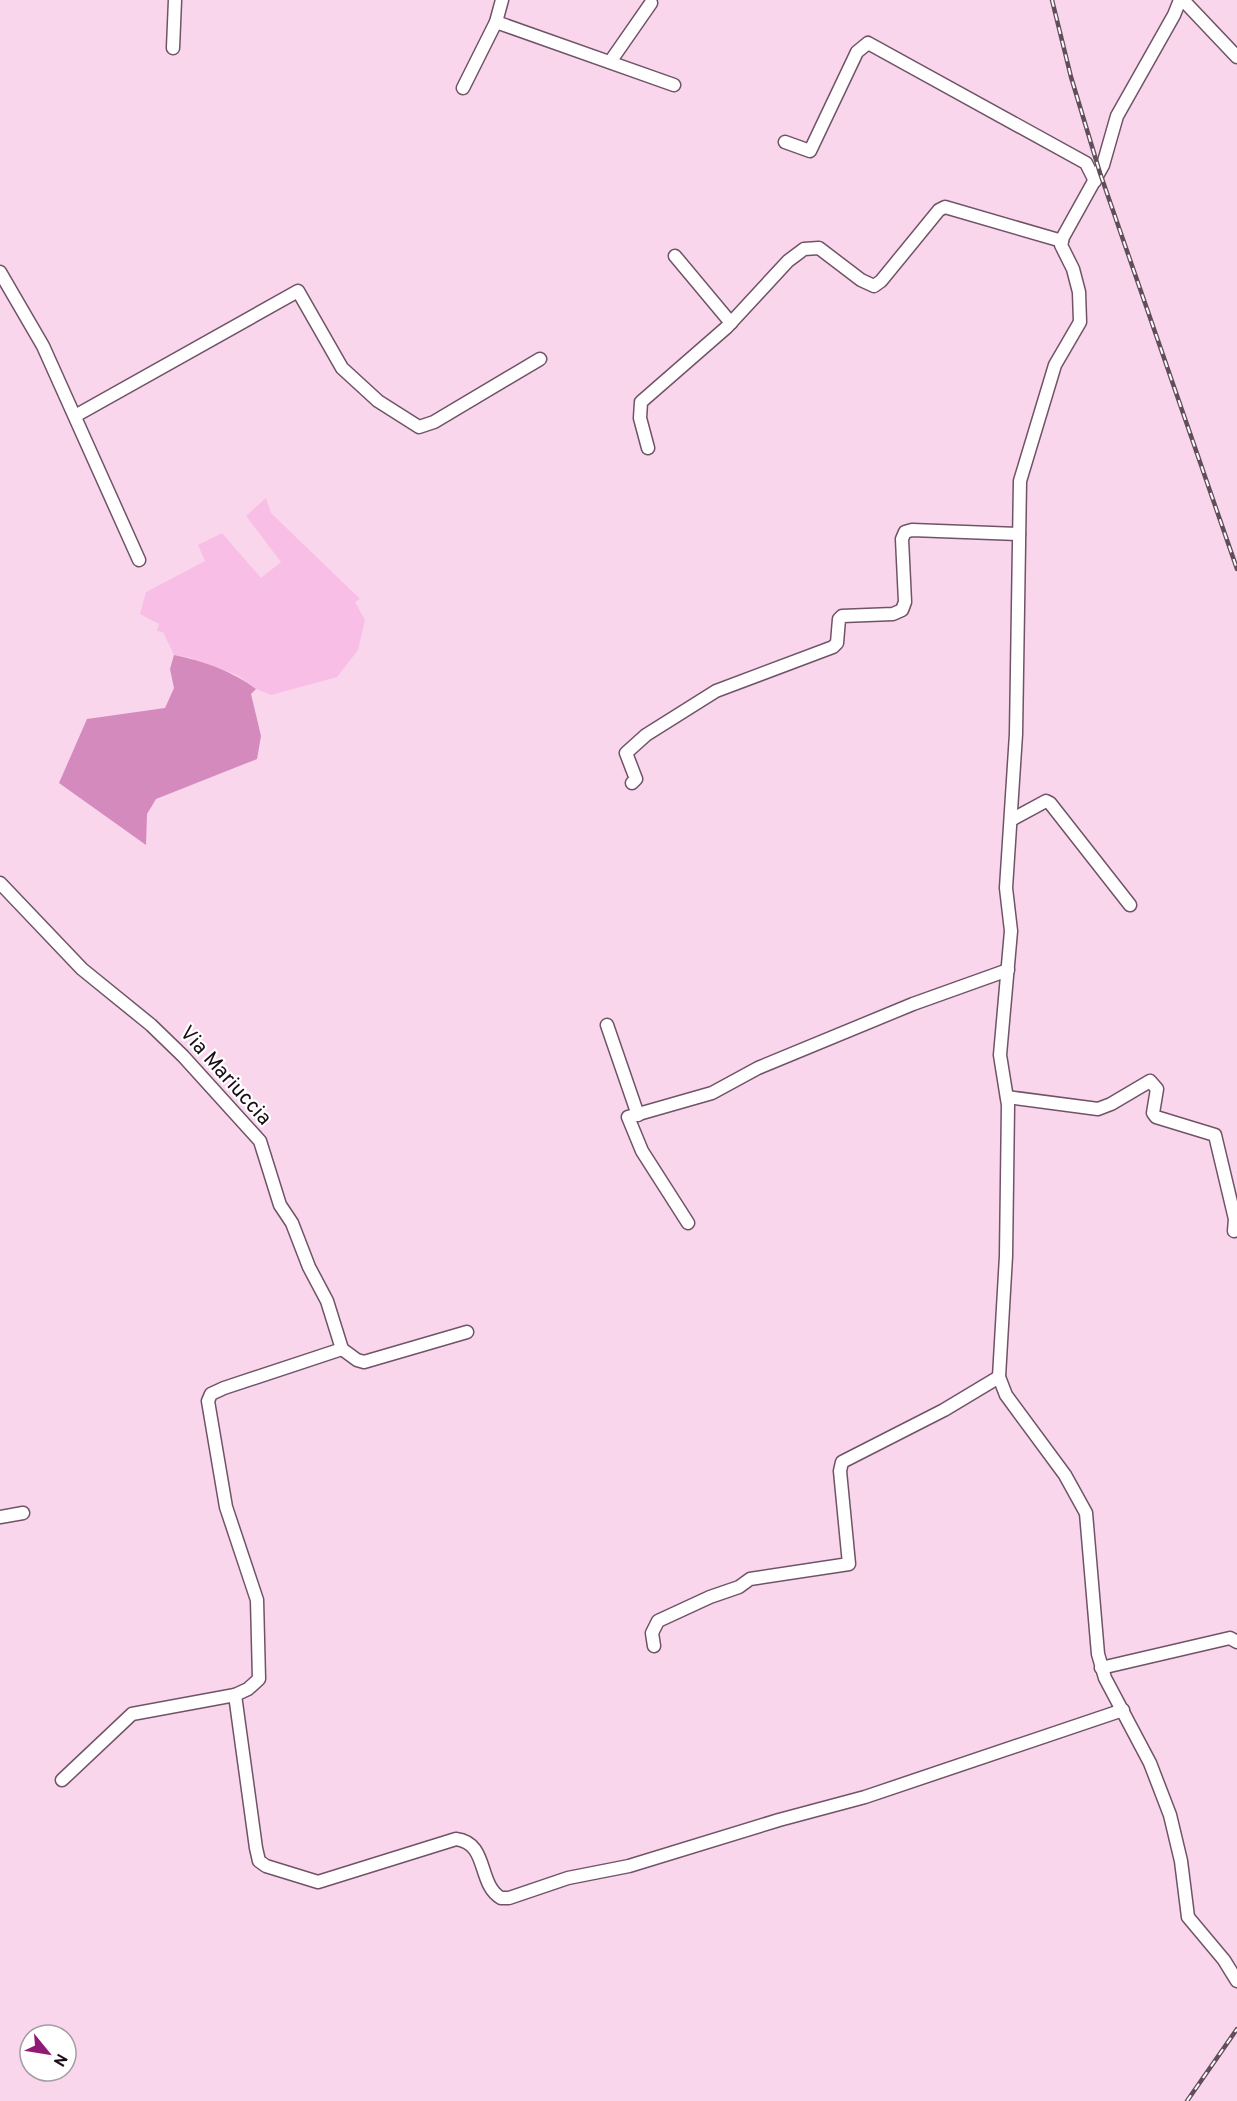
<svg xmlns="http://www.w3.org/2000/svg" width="1237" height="2101" font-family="Overpass,sans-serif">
	<rect width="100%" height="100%" fill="#f9d6ec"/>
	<path fill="#f9bee5" d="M266 498 271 513 360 599 355 602 365 620 358 650 337 677 271 695 256 689 237 675 191 658 174 655 163 632 157 631 159 624 140 614 146 592 205 561 198 545 222 533 261 578 281 562 246 516Z"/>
	<path fill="#d48abd" d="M174 655C204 661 232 671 256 689L251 694 261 736 257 759 156 799 147 814 146 845 59 783 87 719 165 708 174 688 170 669Z"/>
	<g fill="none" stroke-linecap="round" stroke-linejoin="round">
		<g stroke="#705367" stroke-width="15">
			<g id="minor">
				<path d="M1180 0 1174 15 1117 116 1103 165 1063 237 1061 245 1073 269 1079 292 1080 322 1055 365 1020 481 1016 734 1006 888 1011 931 1000 1055 1008 1105 1006 1256 999 1377 1006 1395 1065 1475 1086 1513 1098 1654 1105 1678 1150 1763 1170 1815 1181 1861 1188 1917 1224 1960 1237 1981"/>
				<path d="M1183 0 1237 57"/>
				<path d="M496 22 674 85"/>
				<path d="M173 48 175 0"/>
				<path d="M610 62 651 3"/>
				<path d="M463 88 496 22 502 0"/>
				<path d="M785 142 810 151 857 52 868 43 1086 163 1095 181"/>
				<path d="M675 256 731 323"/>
				<path d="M0 272 43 346 139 560"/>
				<path d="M75 416 298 291 342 368 378 401 419 427 434 422 540 359"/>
				<path d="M648 448 640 418 641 402 727 327 788 261 804 249 819 248 861 280 874 286 881 281 939 210 945 207 1062 241"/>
				<path d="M632 783 636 779 626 753 646 735 716 691 833 647 837 643 839 619 842 616 893 614 902 610 905 602 902 539 905 532 912 530 1019 534"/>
				<path d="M1011 820 1046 801 1050 803 1130 905"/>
				<path d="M0 883 82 969 151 1025 183 1056 260 1141 280 1205 292 1223 309 1267 327 1301 342 1349 357 1360 364 1362 467 1332"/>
				<path d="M607 1025 638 1115"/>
				<path d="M1007 1097 1098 1109 1111 1104 1150 1081 1157 1089 1153 1113 1156 1117 1215 1135 1235 1219 1234 1231"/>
				<path d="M688 1223 642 1151 628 1117 712 1093 758 1068 913 1004 1008 970"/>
				<path d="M342 1349 224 1388 211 1394 208 1401 226 1507 257 1600 259 1679 248 1689 235 1695 256 1848 259 1861 266 1866 318 1882 456 1839C489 1843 477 1884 501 1898H509L568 1878 629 1866 779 1820 865 1797 1123 1710"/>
				<path d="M0 1517 23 1513"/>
				<path d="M654 1646 652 1633 658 1621 710 1597 739 1587 750 1579 849 1564 840 1471 842 1462 944 1410 999 1377"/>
				<path d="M1101 1668 1230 1638 1237 1642"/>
				<path d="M62 1780 132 1714 235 1695"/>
			</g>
		</g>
		<use href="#minor" stroke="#fff" stroke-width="12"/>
		<g stroke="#614e5a" stroke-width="4.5">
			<g id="rail">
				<path d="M1052 0 1071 77 1100 173 1237 569"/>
				<path d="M1187 2101 1237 2029"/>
			</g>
		</g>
		<use href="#rail" stroke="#fff" stroke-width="2" stroke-dasharray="7" stroke-linecap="butt"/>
	</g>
	<g text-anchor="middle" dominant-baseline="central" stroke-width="4.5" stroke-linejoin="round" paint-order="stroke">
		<g font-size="21" fill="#190e15" stroke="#fff">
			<text transform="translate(225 1076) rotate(48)">Via Mariuccia</text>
		</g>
	</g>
	<g transform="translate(48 2053) rotate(120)"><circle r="28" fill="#ffffff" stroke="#a39fa1" stroke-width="1.5"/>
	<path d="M0-4.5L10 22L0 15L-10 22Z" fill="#921a77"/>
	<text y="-9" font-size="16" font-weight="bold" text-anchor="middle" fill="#190e15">N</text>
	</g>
</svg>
